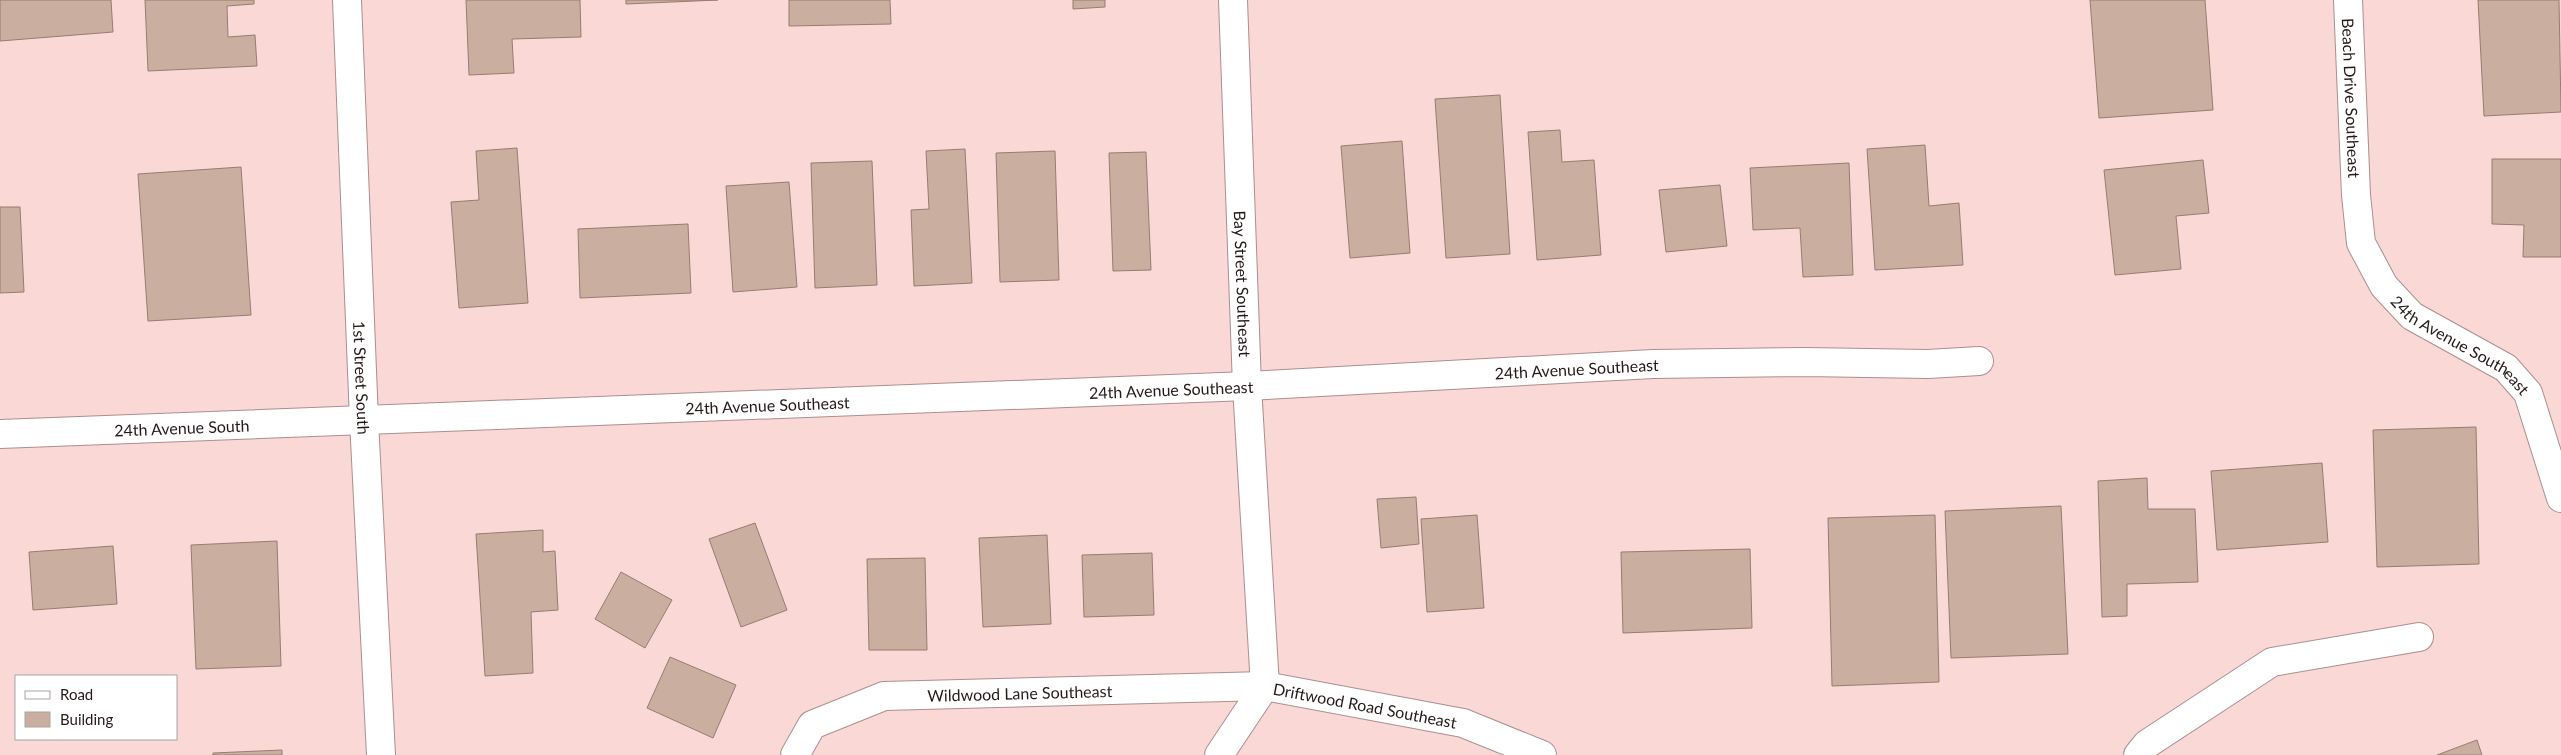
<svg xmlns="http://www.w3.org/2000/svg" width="2561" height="755" font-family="Lato,sans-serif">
	<rect width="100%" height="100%" fill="#f9d8d6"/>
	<g fill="#caafa1" stroke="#967d6f">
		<path d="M0 0H111L113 32 0 41Z"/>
		<path d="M145 0H254V4L227 6 228 37 255 35 257 66 148 71Z"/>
		<path d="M466 0H580L581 37 512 39 514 73 469 75Z"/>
		<path d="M626 0H718L626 4Z"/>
		<path d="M789 0H890L891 24 789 26Z"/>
		<path d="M1073 0H1105V7L1073 9Z"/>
		<path d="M2090 0H2205L2213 110 2099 118Z"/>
		<path d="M2478 0H2559L2561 112 2484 116Z"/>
		<path d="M1500 95 1510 254 1446 258 1435 99Z"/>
		<path d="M1560 130 1562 162 1594 160 1601 255 1537 260 1528 132Z"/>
		<path d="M1402 141 1410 253 1350 258 1341 146Z"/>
		<path d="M1925 145 1929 206 1959 203 1963 265 1875 270 1867 149Z"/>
		<path d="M517 148 528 303 459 308 451 202 479 200 476 151Z"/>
		<path d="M965 149 972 283 914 286 911 210 929 209 926 151Z"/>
		<path d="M1055 151 1059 280 1000 282 996 153Z"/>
		<path d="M1146 152 1151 270 1113 271 1109 153Z"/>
		<path d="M2492 159H2561V257H2523L2524 225 2492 224Z"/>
		<path d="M2203 160 2209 213 2176 216 2181 269 2115 275 2104 170Z"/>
		<path d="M872 161 877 285 815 288 811 163Z"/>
		<path d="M1849 163 1853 275 1803 277 1800 228 1753 230 1750 168Z"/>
		<path d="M241 167 251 315 148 321 138 174Z"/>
		<path d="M789 182 797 287 733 292 726 186Z"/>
		<path d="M1720 185 1727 246 1666 252 1659 190Z"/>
		<path d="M0 207H20L24 292 0 293Z"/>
		<path d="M688 224 691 293 580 298 578 229Z"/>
		<path d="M2476 427 2479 564 2377 567 2373 430Z"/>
		<path d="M2322 463 2328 542 2217 550 2211 471Z"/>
		<path d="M2147 478 2148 509H2195L2198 582 2127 584V616L2102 617 2098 481Z"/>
		<path d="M1416 497 1419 544 1381 548 1377 499Z"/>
		<path d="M2061 506 2068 654 1951 658 1945 511Z"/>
		<path d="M1477 515 1484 608 1427 612 1421 519Z"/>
		<path d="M1935 515 1939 682 1832 686 1828 518Z"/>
		<path d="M755 523 787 610 741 627 709 539Z"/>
		<path d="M543 530V552L555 551 558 610 531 612 533 673 485 676 476 534Z"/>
		<path d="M1047 535 1051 624 983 627 979 538Z"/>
		<path d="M277 541 281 666 196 669 191 545Z"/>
		<path d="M113 546 117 604 33 610 29 552Z"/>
		<path d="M1750 549 1752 628 1623 633 1621 552Z"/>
		<path d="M1152 553 1154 615 1084 617 1082 555Z"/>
		<path d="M925 558 927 650H869L867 559Z"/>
		<path d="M621 572 672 600 645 648 595 619Z"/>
		<path d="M670 657 736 685 713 738 647 708Z"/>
		<path d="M2477 740 2482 755H2437Z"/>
		<path d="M282 750V755H213V753Z"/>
	</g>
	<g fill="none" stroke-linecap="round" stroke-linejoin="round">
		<g stroke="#ac8e8d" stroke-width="30">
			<g id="street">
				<path id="s1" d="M347 0 364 420 381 755"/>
				<path id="s2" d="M1233 0 1247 386 1265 686"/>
				<path id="s3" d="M2348 0 2356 195 2361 243 2384 286 2412 316 2506 368 2528 393 2561 498"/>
				<path id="s4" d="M0 434 1247 386 1653 364 1806 362 1928 364 1979 361"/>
				<path id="s5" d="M795 755 812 725 884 696 1265 686 1463 723 1542 755"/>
				<path d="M1219 755 1265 686"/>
				<path d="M2138 755 2147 744 2272 662 2419 637"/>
			</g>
		</g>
		<use href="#street" stroke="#fff" stroke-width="28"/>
	</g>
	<g text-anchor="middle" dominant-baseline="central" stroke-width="4" stroke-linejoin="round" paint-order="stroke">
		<g font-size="16" fill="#251a19" stroke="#fff">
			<text stroke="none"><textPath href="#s3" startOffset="98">Beach Drive Southeast</textPath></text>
			<text stroke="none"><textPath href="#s2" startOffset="284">Bay Street Southeast</textPath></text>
			<text stroke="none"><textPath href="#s3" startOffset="390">24th Avenue Southeast</textPath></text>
			<text stroke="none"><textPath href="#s4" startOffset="1578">24th Avenue Southeast</textPath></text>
			<text stroke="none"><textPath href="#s1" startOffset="378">1st Street South</textPath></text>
			<text stroke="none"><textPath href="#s4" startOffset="1172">24th Avenue Southeast</textPath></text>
			<text stroke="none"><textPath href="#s4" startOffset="768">24th Avenue Southeast</textPath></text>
			<text stroke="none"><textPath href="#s4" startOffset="182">24th Avenue South</textPath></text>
			<text stroke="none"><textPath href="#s5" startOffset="248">Wildwood Lane Southeast</textPath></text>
			<text stroke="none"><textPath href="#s5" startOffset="595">Driftwood Road Southeast</textPath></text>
		</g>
	</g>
	<rect x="15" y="675" width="162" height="65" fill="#ffffff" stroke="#a8a3a3"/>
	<rect x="25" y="691" width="25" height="8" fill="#ffffff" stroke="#a8a3a3"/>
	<text x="60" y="700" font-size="15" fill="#251a19">Road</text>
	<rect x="25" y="712" width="25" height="15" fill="#caafa1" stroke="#a8a3a3"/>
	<text x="60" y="725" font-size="15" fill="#251a19">Building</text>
</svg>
